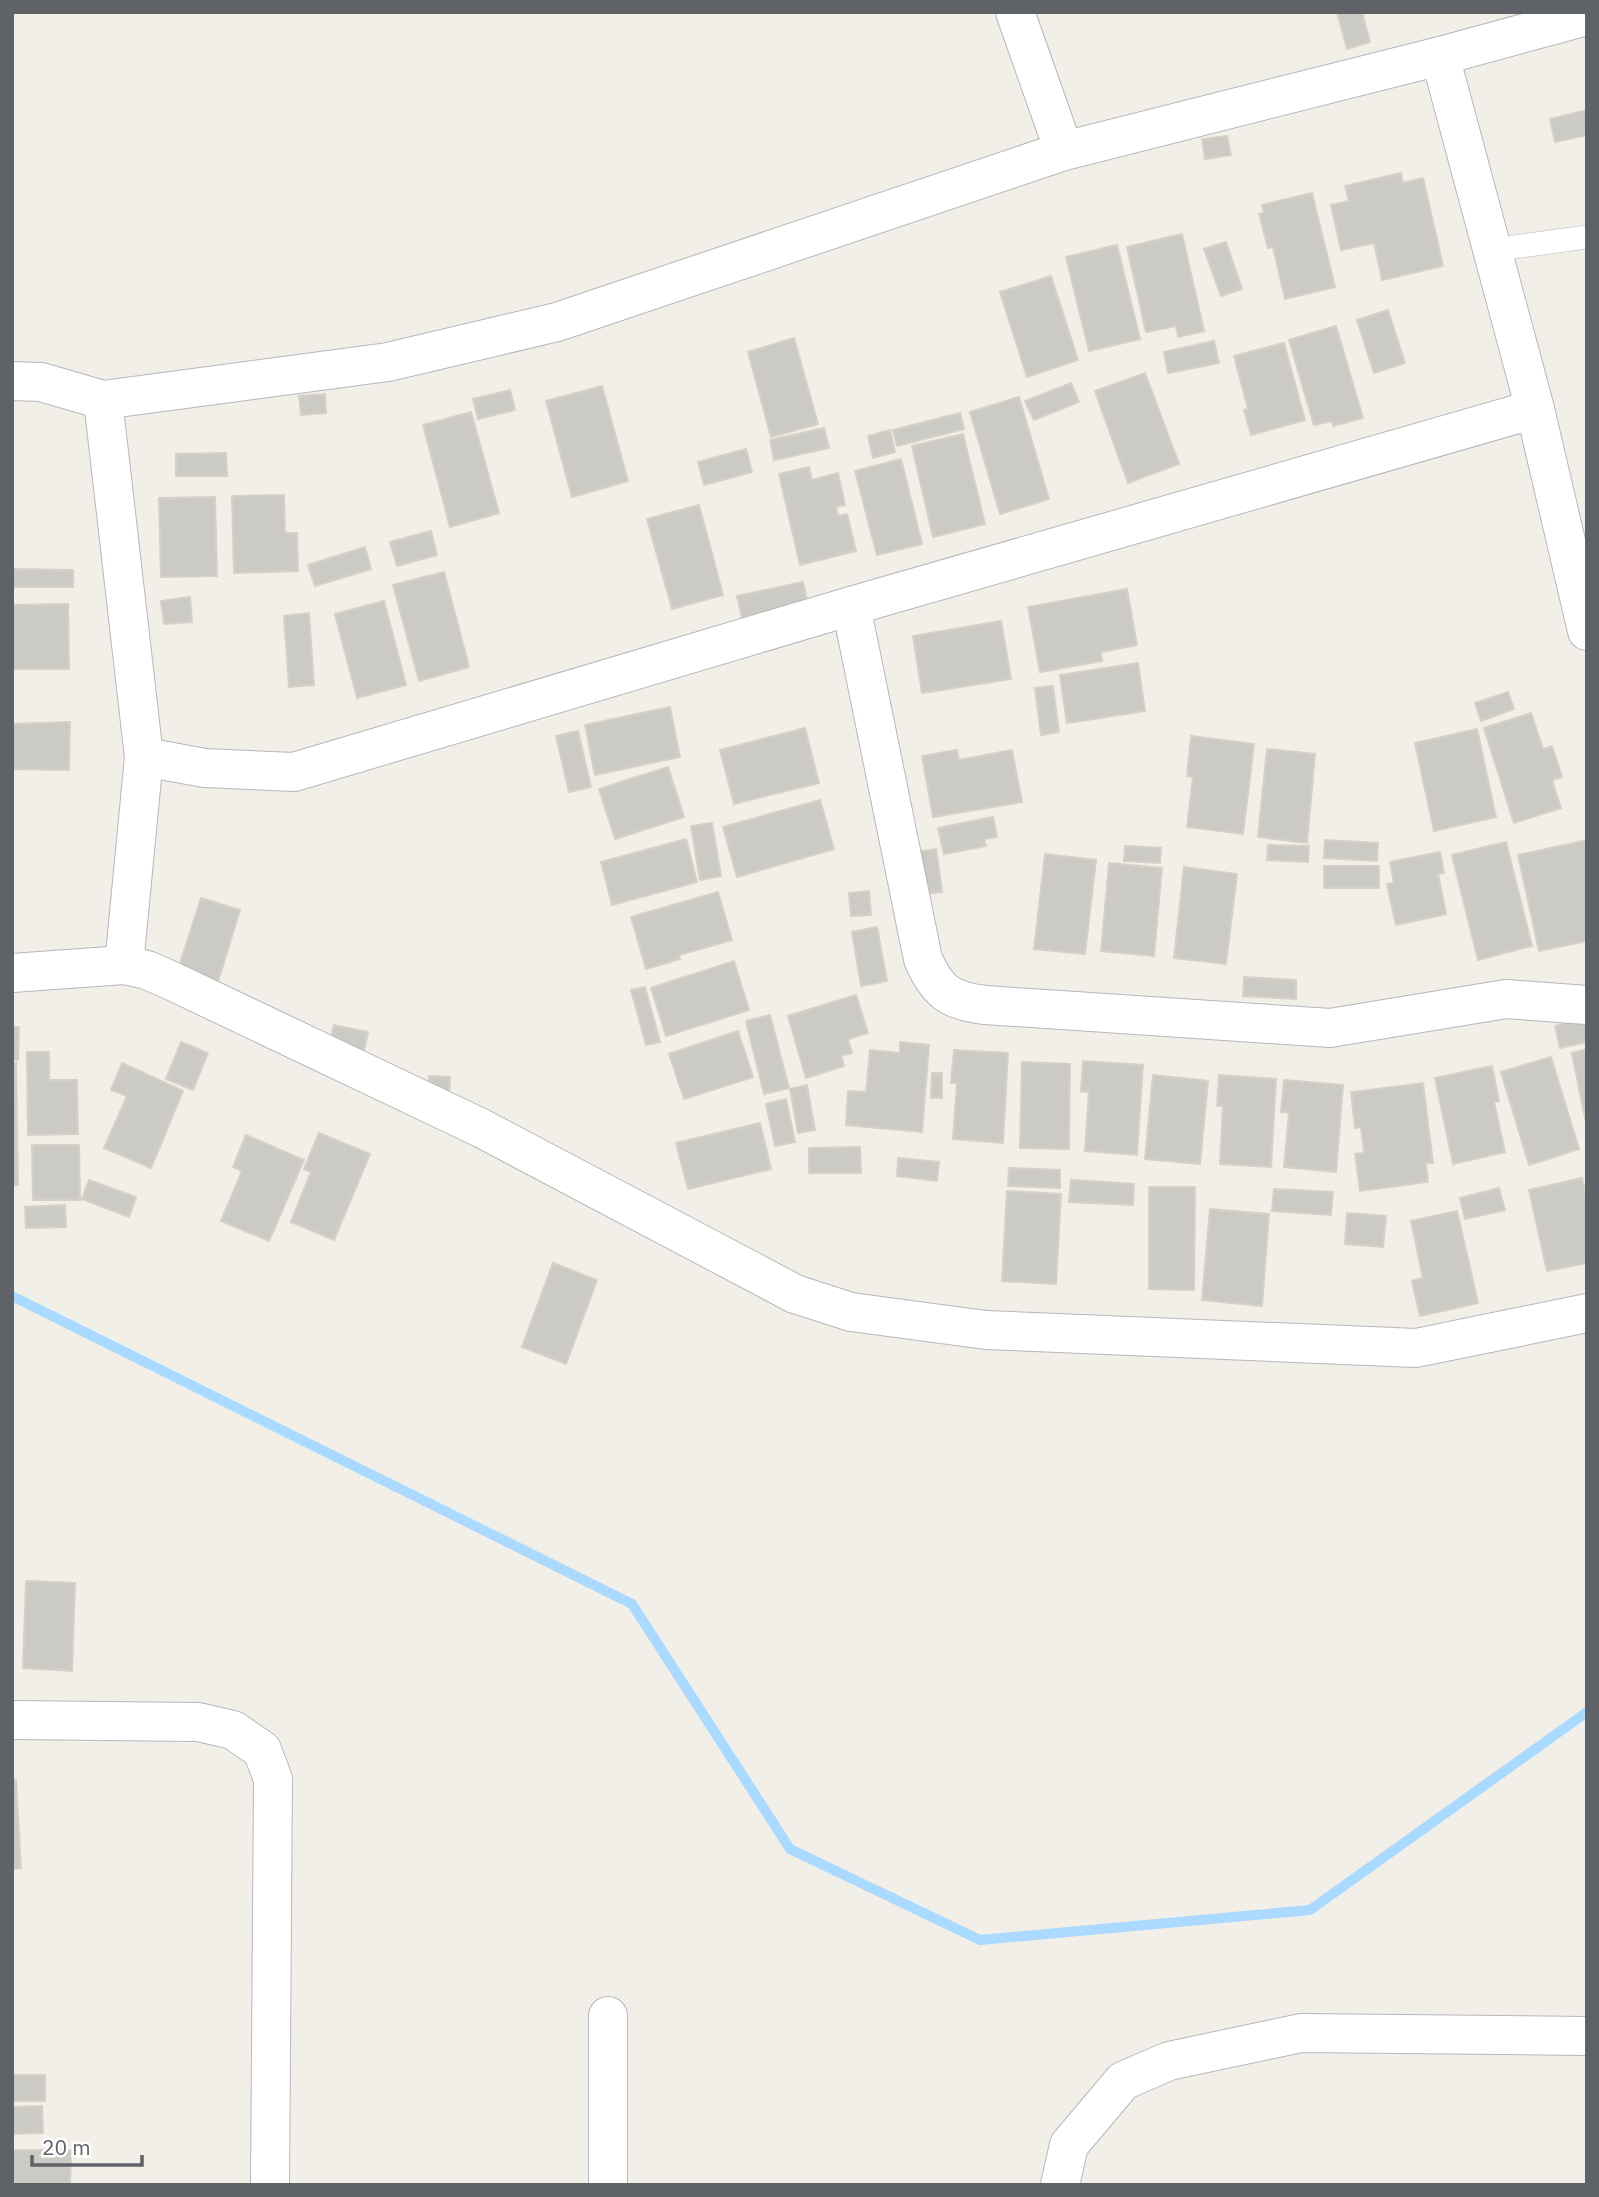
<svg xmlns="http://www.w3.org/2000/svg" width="1599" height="2197" font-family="'IBM Plex Sans',sans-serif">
	<rect width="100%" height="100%" fill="#f1efe8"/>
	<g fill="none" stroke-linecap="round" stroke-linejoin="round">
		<path stroke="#aadaff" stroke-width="10" d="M12 1296 632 1604 790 1849 980 1940 1310 1910 1587 1712"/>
	</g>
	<g fill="#cccac5" stroke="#d6d1c6" stroke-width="2">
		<path d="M1337 12H1362L1370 42 1347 49Z"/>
		<path d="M1587 110V135L1555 142 1550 119Z"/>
		<path d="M1227 136 1231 155 1205 159 1202 139Z"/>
		<path d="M1401 173 1403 183 1423 178 1443 266 1382 280 1374 243 1341 250 1331 205 1349 201 1345 186Z"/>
		<path d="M1312 193 1335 287 1285 299 1273 247 1268 248 1259 214 1264 213 1262 205Z"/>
		<path d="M1182 234 1204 331 1178 337 1176 326 1146 332 1127 247Z"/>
		<path d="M1226 242 1242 289 1221 296 1204 249Z"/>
		<path d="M1117 245 1140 339 1089 351 1066 257Z"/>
		<path d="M1051 276 1078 360 1027 377 1000 292Z"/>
		<path d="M1388 310 1405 363 1374 373 1357 320Z"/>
		<path d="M1336 326 1363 418 1333 426 1332 421 1314 425 1289 340Z"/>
		<path d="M794 338 818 424 771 437 748 352Z"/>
		<path d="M1214 341 1219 363 1168 373 1164 352Z"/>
		<path d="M1284 343 1305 420 1251 435 1244 410 1248 409 1234 356Z"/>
		<path d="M1145 373 1179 464 1128 483 1095 391Z"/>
		<path d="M1071 383 1079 402 1034 420 1025 401Z"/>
		<path d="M602 386 628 481 572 497 546 401Z"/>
		<path d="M510 390 515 410 478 419 473 399Z"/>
		<path d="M325 394 326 413 301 415 299 396Z"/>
		<path d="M1019 397 1049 499 1000 514 970 412Z"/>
		<path d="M471 412 499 513 450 527 423 425Z"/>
		<path d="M960 413 964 429 897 446 893 430Z"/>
		<path d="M824 428 829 448 774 460 770 440Z"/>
		<path d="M890 430 895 452 873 458 868 436Z"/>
		<path d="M963 434 985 524 933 537 912 446Z"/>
		<path d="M746 449 752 472 704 485 698 462Z"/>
		<path d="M226 453 227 476H176V454Z"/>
		<path d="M901 459 922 544 877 555 855 471Z"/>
		<path d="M809 467 812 480 838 473 845 505 836 507 838 516 847 514 856 551 800 565 779 474Z"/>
		<path d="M284 495 285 533H297L298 571 234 573 232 496Z"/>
		<path d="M215 497 217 576 161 577 159 498Z"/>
		<path d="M699 505 723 595 672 609 647 519Z"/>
		<path d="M431 531 437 555 397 566 390 542Z"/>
		<path d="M365 547 371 569 315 586 308 565Z"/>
		<path d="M12 569 73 570V587H12Z"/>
		<path d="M444 572 469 667 419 681 393 585Z"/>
		<path d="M803 582 808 604 742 618 737 596Z"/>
		<path d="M1127 589 1137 645 1101 652 1102 661 1040 672 1028 607Z"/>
		<path d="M190 597 192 622 164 624 161 601Z"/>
		<path d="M384 601 406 685 357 698 335 614Z"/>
		<path d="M68 604 69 669H12V605Z"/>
		<path d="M309 613 314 685 289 687 284 616Z"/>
		<path d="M1001 621 1011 679 922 693 913 636Z"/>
		<path d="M1138 663 1145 711 1067 723 1060 675Z"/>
		<path d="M1053 686 1059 732 1041 735 1035 688Z"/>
		<path d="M1508 692 1514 709 1481 721 1475 703Z"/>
		<path d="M670 707 680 757 595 775 585 725Z"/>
		<path d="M1531 713 1543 749 1552 746 1562 777 1552 780 1561 808 1514 823 1484 728Z"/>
		<path d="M70 722 69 770 12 769V724Z"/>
		<path d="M805 728 819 783 734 804 720 750Z"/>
		<path d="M1477 729 1496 817 1434 831 1415 743Z"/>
		<path d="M578 731 591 787 569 792 556 736Z"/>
		<path d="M1191 736 1254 744 1243 834 1187 827 1193 777 1187 776Z"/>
		<path d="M1267 749 1315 754 1307 843 1258 837Z"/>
		<path d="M957 750 959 760 1012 750 1022 802 933 817 922 756Z"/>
		<path d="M668 767 684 817 615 839 599 789Z"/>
		<path d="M820 800 834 849 737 877 723 827Z"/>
		<path d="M993 817 997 837 984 839 986 846 944 854 938 828Z"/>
		<path d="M712 823 721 876 700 880 691 826Z"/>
		<path d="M686 839 697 882 612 905 601 862Z"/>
		<path d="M1325 840 1378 843 1377 861 1324 858Z"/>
		<path d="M1587 840V941L1539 951 1518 855Z"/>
		<path d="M1506 842 1532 946 1478 960 1452 855Z"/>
		<path d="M1268 845 1309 846 1308 862 1267 860Z"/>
		<path d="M1125 846 1161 848 1160 863 1124 861Z"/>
		<path d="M936 849 942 892 919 895 913 852Z"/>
		<path d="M1440 852 1444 873 1438 874 1446 914 1396 925 1387 884 1394 883 1390 862Z"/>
		<path d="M1045 854 1096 860 1085 954 1034 949Z"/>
		<path d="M1109 863 1162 868 1154 956 1101 951Z"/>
		<rect x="1324" y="866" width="55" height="22"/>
		<path d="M1184 867 1237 874 1226 964 1174 958Z"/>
		<path d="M869 891 871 915 851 916 849 893Z"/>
		<path d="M718 892 732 940 679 955 680 959 646 969 631 917Z"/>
		<path d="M201 898 240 910 216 988 176 976Z"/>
		<path d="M877 927 887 981 861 986 852 932Z"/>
		<path d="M734 961 749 1010 666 1036 651 988Z"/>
		<path d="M1244 977 1296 980V999L1243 996Z"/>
		<path d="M645 987 660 1042 646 1045 631 990Z"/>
		<path d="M856 995 868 1033 848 1039 852 1053 841 1056 844 1066 806 1078 788 1016Z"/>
		<path d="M770 1015 789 1088 764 1094 746 1021Z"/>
		<path d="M1586 1018 1587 1042 1560 1048 1555 1026Z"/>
		<path d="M334 1025 368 1032 364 1050 330 1043Z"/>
		<path d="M12 1027H19L18 1060H12Z"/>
		<path d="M738 1031 753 1077 684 1099 669 1054Z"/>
		<path d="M181 1042 208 1053 193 1090 166 1079Z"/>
		<path d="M900 1042 929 1045 922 1132 846 1125 848 1091 866 1092 870 1050 900 1053Z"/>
		<path d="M1587 1049V1128L1572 1053Z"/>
		<path d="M954 1050 1008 1053 1003 1143 953 1139 957 1083H951Z"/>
		<path d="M27 1052H49V1080H77L78 1134 28 1135Z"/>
		<path d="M1551 1057 1579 1149 1529 1165 1501 1072Z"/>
		<path d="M1083 1061 1143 1065 1137 1155 1085 1151 1089 1092 1081 1091Z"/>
		<path d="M1022 1062 1070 1064 1069 1149 1020 1148Z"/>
		<path d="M12 1063H16L18 1185H12Z"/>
		<path d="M122 1063 183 1091 151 1168 104 1148 127 1096 111 1090Z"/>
		<path d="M1492 1066 1499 1101 1494 1102 1505 1152 1453 1164 1435 1078Z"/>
		<path d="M932 1073H942V1098H931Z"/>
		<path d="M1153 1075 1208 1081 1200 1164 1145 1159Z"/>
		<path d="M1219 1075 1276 1079 1271 1167 1220 1164 1223 1106H1217Z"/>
		<path d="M429 1076 450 1077 449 1098 427 1097Z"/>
		<path d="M1284 1080 1343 1085 1336 1172 1284 1167 1289 1113 1281 1112Z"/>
		<path d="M1423 1083 1433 1163H1426L1428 1182 1360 1191 1355 1154 1364 1153 1361 1127 1355 1128 1351 1092Z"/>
		<path d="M807 1085 815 1130 798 1133 790 1089Z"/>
		<path d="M786 1099 795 1142 775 1146 766 1104Z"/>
		<path d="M760 1123 771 1169 688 1189 676 1143Z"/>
		<path d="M319 1133 370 1154 334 1240 291 1222 311 1172 304 1169Z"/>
		<path d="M246 1135 304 1160 269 1241 221 1221 242 1171 233 1167Z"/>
		<path d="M32 1145H79L80 1200H33Z"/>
		<path d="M860 1147 861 1173H809V1148Z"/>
		<path d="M898 1158 939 1162 937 1181 897 1176Z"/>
		<path d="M1009 1168 1060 1170V1188L1008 1186Z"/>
		<path d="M1582 1178 1587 1200V1263L1547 1271 1529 1190Z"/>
		<path d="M89 1180 136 1197 129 1217 82 1199Z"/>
		<path d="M1071 1180 1134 1184 1133 1205 1069 1202Z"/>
		<path d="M1149 1187H1195L1194 1290 1149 1289Z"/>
		<path d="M1499 1188 1505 1210 1465 1219 1460 1198Z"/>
		<path d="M1274 1189 1333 1192 1331 1215 1272 1211Z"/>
		<path d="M1007 1191 1061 1194 1056 1284 1002 1281Z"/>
		<path d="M65 1205 66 1227 26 1228 25 1207Z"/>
		<path d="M1210 1209 1269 1214 1262 1306 1202 1300Z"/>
		<path d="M1457 1211 1478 1303 1420 1316 1412 1281 1423 1278 1411 1221Z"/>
		<path d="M1347 1213 1386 1216 1383 1247 1345 1244Z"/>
		<path d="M553 1263 597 1280 566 1364 522 1347Z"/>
		<path d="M26 1581 75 1583 72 1671 23 1668Z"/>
		<path d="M12 1780H16L21 1868 12 1869Z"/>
		<rect x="12" y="2075" width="33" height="26"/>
		<path d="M42 2106 43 2133 12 2134V2107Z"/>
		<path d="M12 2150H71L70 2185H12Z"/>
	</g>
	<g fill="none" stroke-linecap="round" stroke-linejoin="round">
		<g stroke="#b5b8bc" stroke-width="24">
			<path id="lane" d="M1492 250 1587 237"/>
		</g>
		<g stroke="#b5b8bc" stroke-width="40">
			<g id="street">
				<path d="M1015 12 1064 151"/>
				<path d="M1587 16 1440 56 1064 151 557 322 388 362 103 400 144 757 124 965 147 970 172 981 481 1128 795 1294 851 1312 986 1330 1416 1348 1587 1313"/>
				<path d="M1440 56 1535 409 1587 631"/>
				<path d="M12 381 41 382 103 400"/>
				<path d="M851 606 923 959C937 991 949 1001 985 1005L1330 1028 1506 999 1587 1005"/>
				<path d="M144 757 205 768 294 772 851 606 1535 409"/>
				<path d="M12 973 124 965"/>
				<path d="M12 1720 198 1722 233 1730 262 1750 273 1779 270 2185"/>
				<path d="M608 2185V2016"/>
				<path d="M1060 2185 1069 2145 1123 2081 1169 2061 1301 2033 1587 2036"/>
			</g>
		</g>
		<use href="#lane" stroke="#fff" stroke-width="23"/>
		<use href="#street" stroke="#fff" stroke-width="38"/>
	</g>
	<rect width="1599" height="2197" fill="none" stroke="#5f6368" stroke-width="28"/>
	<path d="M32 2155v10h110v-10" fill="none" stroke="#5f6368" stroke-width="3.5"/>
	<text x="42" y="2155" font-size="21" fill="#5f6368" stroke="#ffffff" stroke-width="5" paint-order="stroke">20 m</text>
</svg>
